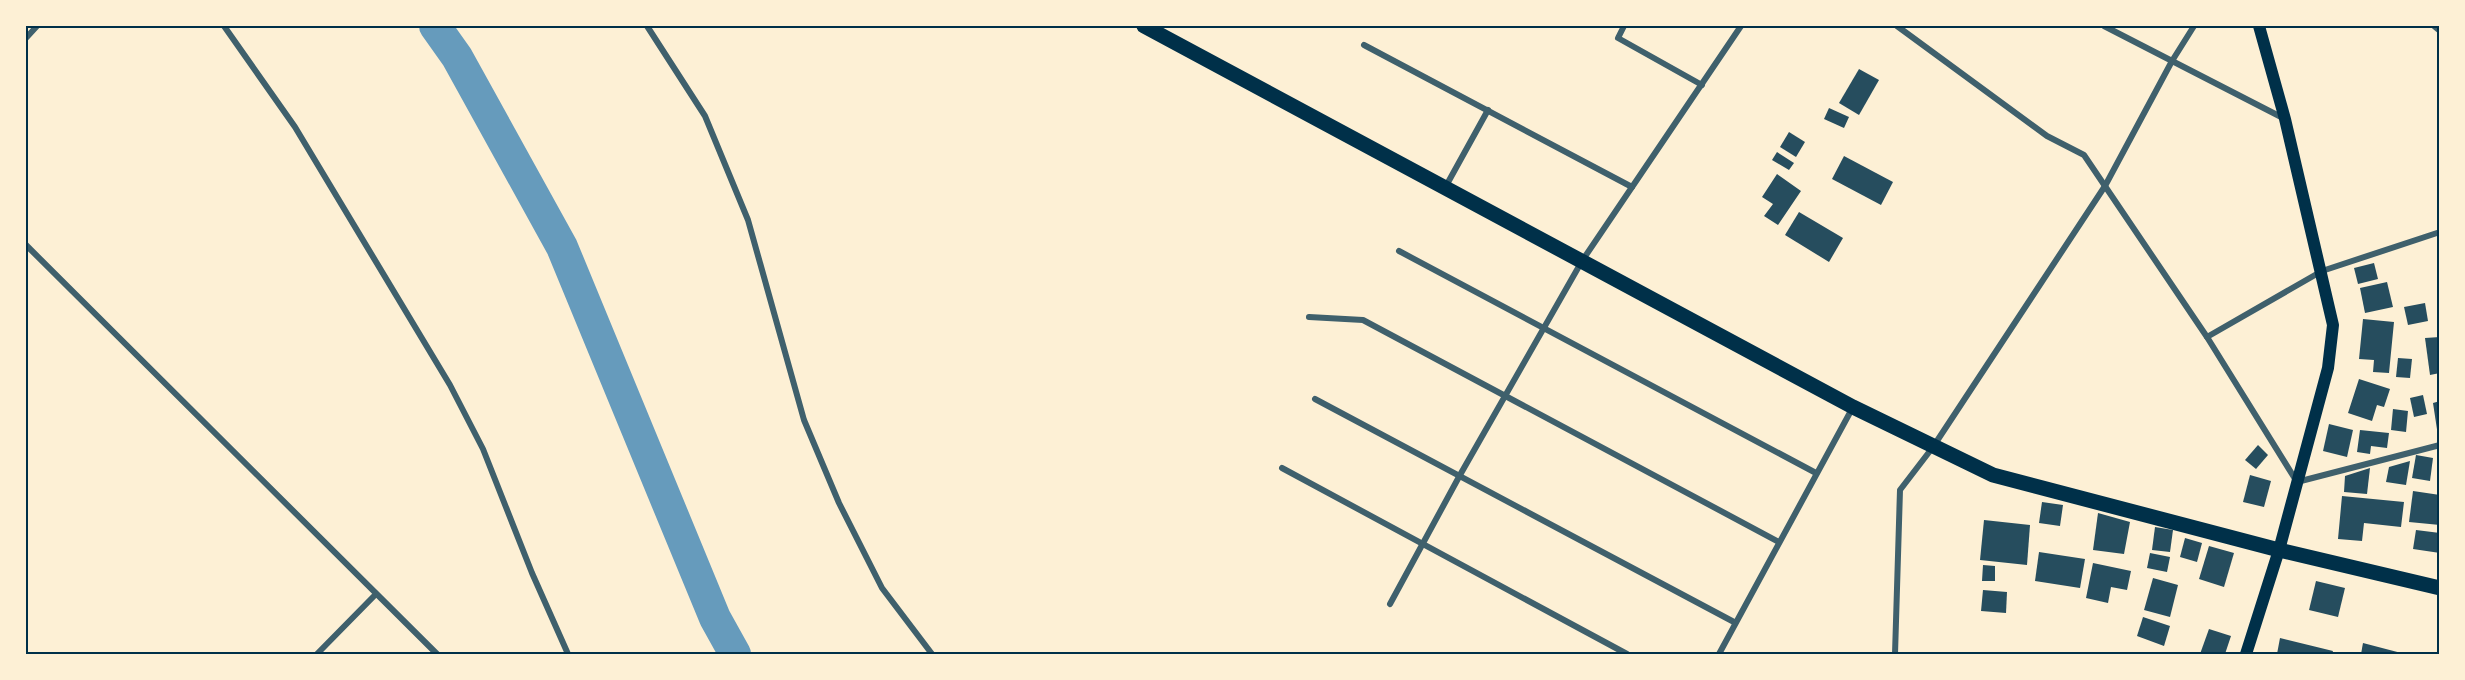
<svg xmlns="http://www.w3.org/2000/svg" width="2465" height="680" font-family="Manrope,sans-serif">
	<rect width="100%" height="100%" fill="#fdf0d5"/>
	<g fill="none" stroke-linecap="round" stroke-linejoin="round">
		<path stroke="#669bbc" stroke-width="32" d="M435 26 457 57 562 247 715 618 735 654"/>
	</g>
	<g fill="#264d5e">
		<path d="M1859 69 1879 80 1859 115 1839 103Z"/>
		<path d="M1829 108 1849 117 1844 128 1824 119Z"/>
		<path d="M1789 132 1805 142 1796 157 1780 147Z"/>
		<path d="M1777 152 1794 163 1789 170 1772 160Z"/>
		<path d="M1844 156 1893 182 1881 205 1832 179Z"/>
		<path d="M1777 174 1801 191 1778 225 1764 216 1773 204 1762 197Z"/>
		<path d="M1799 212 1843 238 1829 262 1785 235Z"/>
		<path d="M2374 263 2378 279 2358 284 2354 268Z"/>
		<path d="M2387 282 2393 307 2365 313 2360 288Z"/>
		<path d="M2425 303 2428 321 2408 325 2404 307Z"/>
		<path d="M2363 319 2394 322 2389 373 2373 372 2374 360 2359 359Z"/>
		<path d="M2440 337V373L2430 375 2425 338Z"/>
		<path d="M2398 358 2412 359 2410 378 2396 377Z"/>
		<path d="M2359 379 2390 389 2384 407 2377 405 2372 421 2348 413Z"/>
		<path d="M2423 395 2427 414 2414 417 2410 398Z"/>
		<path d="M2440 401V436H2438L2433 403Z"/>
		<path d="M2393 409 2408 411 2406 432 2391 430Z"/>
		<path d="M2329 424 2353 430 2347 457 2323 451Z"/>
		<path d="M2360 430 2389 433 2387 448 2371 446 2370 454 2357 452Z"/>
		<path d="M2258 445 2268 455 2256 469 2245 460Z"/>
		<path d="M2416 455 2433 458 2430 481 2412 478Z"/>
		<path d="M2410 461 2406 485 2386 482 2389 467Z"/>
		<path d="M2370 468 2367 494 2344 492 2345 476Z"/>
		<path d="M2250 475 2271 481 2264 507 2243 502Z"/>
		<path d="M2413 491 2440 495V525L2409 522Z"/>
		<path d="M2342 496 2404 502 2401 527 2364 523 2362 541 2338 539Z"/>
		<path d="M2042 502 2063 505 2060 526 2039 523Z"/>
		<path d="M2098 513 2130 522 2124 554 2093 550Z"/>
		<path d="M1984 520 2030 525 2027 565 1980 560Z"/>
		<path d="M2155 527 2173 530 2170 552 2152 550Z"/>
		<path d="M2416 530 2440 533V553L2413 549Z"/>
		<path d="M2185 538 2202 543 2197 562 2180 557Z"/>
		<path d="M2209 546 2234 553 2224 587 2199 579Z"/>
		<path d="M2039 552 2085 559 2080 588 2035 581Z"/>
		<path d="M2150 553 2170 557 2167 572 2147 568Z"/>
		<path d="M2093 563 2131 571 2127 590 2111 587 2108 603 2086 598Z"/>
		<path d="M1983 565 1995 566V581H1982Z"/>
		<path d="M2153 578 2178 585 2170 617 2144 610Z"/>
		<path d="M2316 581 2345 588 2338 617 2309 610Z"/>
		<path d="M1983 590 2007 592 2006 613 1981 611Z"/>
		<path d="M2143 617 2170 626 2164 646 2137 636Z"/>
		<path d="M2209 629 2231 636 2225 654H2200Z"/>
		<path d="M2280 638 2333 651 2332 654H2277Z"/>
		<path d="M2363 643 2405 654H2361Z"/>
	</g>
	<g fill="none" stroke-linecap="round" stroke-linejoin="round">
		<g stroke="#3f606c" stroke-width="6">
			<path d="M224 26 295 127 450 385 483 449 532 573 568 654"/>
			<path d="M647 26 705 116 748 220 804 420 839 503 882 588 932 654"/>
			<path d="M1624 26 1618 38 1702 85"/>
			<path d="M1897 26 2047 136 2084 155 2207 337 2297 482 2440 445"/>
			<path d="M2104 26 2285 119"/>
			<path d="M2434 26 2440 31"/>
			<path d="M26 38 37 26"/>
			<path d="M1364 45 1632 187"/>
			<path d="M1446 186 1488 110"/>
			<path d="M26 245 437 654"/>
			<path d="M1399 251 1816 473"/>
			<path d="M1309 317 1363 320 1779 542"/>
			<path d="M2207 337 2322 271 2440 232"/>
			<path d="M1315 399 1734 622"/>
			<path d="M1282 468 1627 654"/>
			<path d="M1390 604 1460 475 1582 261 1741 26"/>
			<path d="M317 654 375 595"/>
			<path d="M1719 654 1853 407"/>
			<path d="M1895 654 1900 490 1933 447 2105 186 2172 61 2194 26"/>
		</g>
		<path stroke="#003049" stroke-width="12" d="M2246 654 2279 550 2328 368 2333 325 2285 119 2259 26"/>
		<path stroke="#003049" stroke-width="15" d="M1144 26 1853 407 1993 475 2279 550 2440 588"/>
	</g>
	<rect width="2465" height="680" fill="none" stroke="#fdf0d5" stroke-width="54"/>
	<rect x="27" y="27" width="2411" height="626" fill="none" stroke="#003049" stroke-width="2"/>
</svg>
